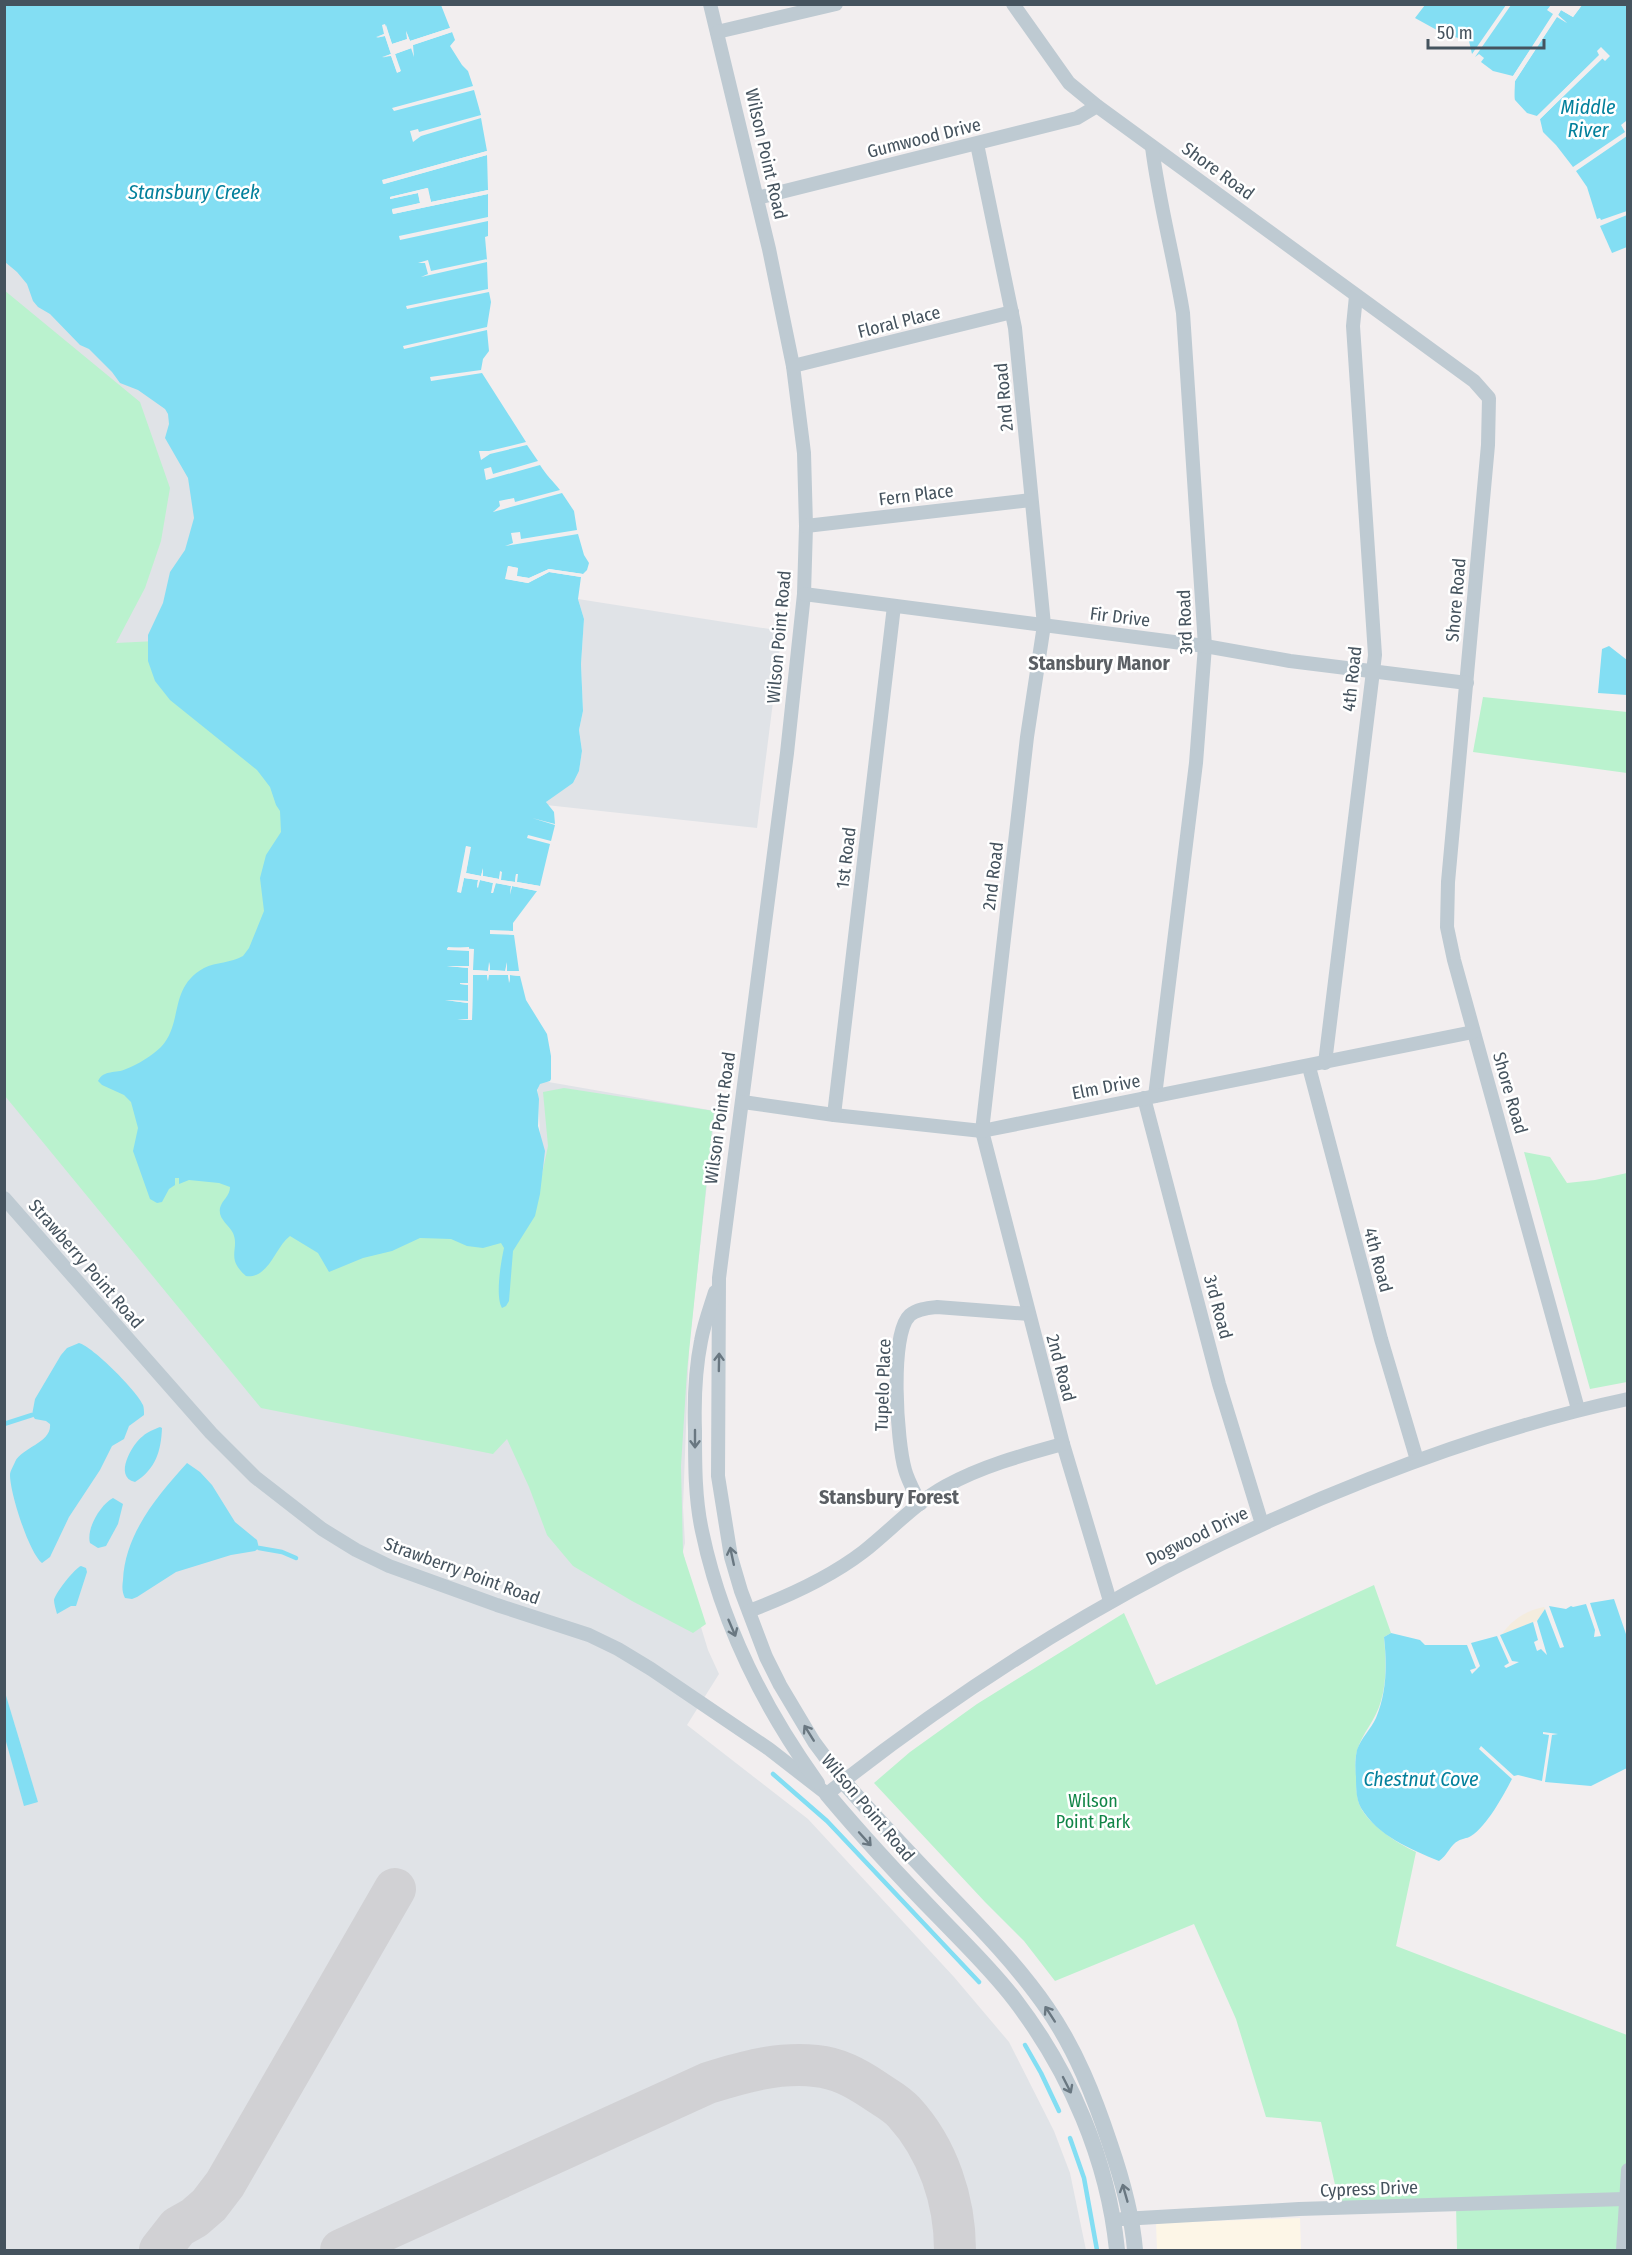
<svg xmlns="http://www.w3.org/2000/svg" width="1632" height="2255" font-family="'Fira Sans Condensed',sans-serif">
	<rect width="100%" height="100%" fill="#f2eeef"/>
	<path fill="#fdf6e7" d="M1300 2218 1301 2250H1157L1156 2223Z"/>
	<g fill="#e0e3e7">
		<path d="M4 248 170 400 532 1181 540 1132 537 1080 715 1111 689 1347 683 1507 685 1543 683 1551 693 1601 708 1650 719 1674 687 1725 808 1819 954 1977 1009 2042 1054 2131 1070 2173 1086 2250H5Z"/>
		<path d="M578 599 782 631 757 828 546 805 547 800 573 783 579 771 582 751 579 730 583 711 581 664 584 619Z"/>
	</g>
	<g fill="#baf2ce">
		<path d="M4 290 140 402 170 488 161 541 145 588 116 643 156 641 261 763 538 1193 548 1146 543 1092 564 1088 714 1111 687 1371 681 1466 683 1553 706 1624 693 1633 632 1601 573 1566 547 1535 529 1487 507 1439 493 1454 261 1408 5 1096Z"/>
		<path d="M1483 697 1627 712V773L1473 752Z"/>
		<path d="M1524 1152 1550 1157 1567 1183 1595 1180 1627 1173V1382L1590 1389Z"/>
		<path d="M1374 1585 1391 1633 1384 1637C1386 1659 1387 1680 1381 1701 1376 1720 1362 1733 1357 1751 1355 1758 1355 1766 1356 1774 1356 1784 1356 1796 1360 1806 1368 1824 1398 1844 1416 1852L1396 1946 1627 2035V2250H1457L1456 2204 1340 2207 1321 2122 1266 2117 1236 2019 1194 1924 1055 1981 1024 1941 985 1902 874 1783 910 1752 977 1704 1124 1613 1156 1685Z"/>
	</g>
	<path fill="#f4ecde" d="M1544 1607 1545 1609 1537 1621 1502 1634C1511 1621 1526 1610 1544 1607Z"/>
	<g fill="#83def3">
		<path d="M4 5H441L450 28 410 41 406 31 408 39 392 44 386 25 384 34 376 38 385 36 391 54 382 58 391 55 397 72H400L395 54 412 48 413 45 452 32 455 40 450 46 462 65 468 71 473 86 392 108 394 111 474 90 481 115 419 132 418 129 410 131 413 142 421 136 481 118 487 151 383 180 384 184 487 155 488 190 431 202 427 188 390 197V199L418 193 420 203 392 209 393 214 488 194V217L399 236 400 240 488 221V236L485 237 487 260V259L431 271 428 260 418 263H425L428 274 421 277 487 262 488 289 406 306 407 309 489 292 491 302 487 327 403 346 404 349 487 330 489 351 483 359 481 370 430 377 431 381 482 373 526 442 489 451H479L481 460 490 454 527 445 538 461 493 474 491 467 484 469 486 480 540 465C546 475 553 481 560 490L515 502 514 498 499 501 500 506 493 512 562 493 574 511 577 530 521 539 520 532 511 533 513 543 505 546 578 534 584 555 589 563 587 570 583 574 549 569 529 578 516 576 518 568 508 566 506 579 528 583 549 572 581 577 578 599 584 619 581 664 583 711 579 730 582 751 579 771 573 783 546 802 554 812 555 824 532 818 555 825 551 841 528 835 527 838 550 844 540 886 517 882 516 874 515 882 500 880 501 871 499 879 483 876V869L481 876 466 873 470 848 466 846 461 892 464 878 478 880 477 887 480 880 493 883 492 893H493L495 883 511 886 510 894 512 886 537 891 513 923V931L490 930V934L514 935 519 971H507V963L506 971 490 970V962L488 971 473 970 469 949V947L447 948 448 950H469V966H447L469 968 468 983H460V984L468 985V1001L445 1000 468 1003V1019H458L472 1020 473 975H487L488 981V975H508L509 983 510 975 520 976 526 1000 547 1034 551 1056V1079L550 1081 540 1084 537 1090 539 1099 538 1126 545 1151 540 1194 535 1216 513 1251 509 1301 506 1306 502 1308C495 1296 501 1262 504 1248L501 1243 483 1248 467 1246 451 1239 420 1238 392 1251 363 1258 329 1272 318 1253 290 1236C275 1247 269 1279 246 1276 225 1258 240 1249 233 1233 228 1224 218 1219 220 1208 222 1200 230 1196 230 1187L219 1183 189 1180 179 1184V1178H175V1185L169 1189 162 1202 157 1203 150 1199 133 1151 138 1128 131 1102 124 1095 102 1085 98 1081C104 1069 116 1074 126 1069 137 1065 153 1055 161 1047 184 1022 168 988 204 968 216 962 231 963 243 956L249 948 264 911 260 878 266 855 281 832 280 811 276 805 270 787 257 770 170 700 155 681 148 661V635L163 603 170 572 185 550 194 518 188 478 165 438 169 424 168 414 165 409 138 390 120 383 112 372 89 349 80 345 50 314 38 307 33 301 27 284 17 272 5 262Z"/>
		<path d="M1425 5H1506L1472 54 1469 41 1444 34 1415 18Z"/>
		<path d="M1511 5H1551L1548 10 1554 14 1513 76 1493 71 1481 62 1484 58 1479 54 1475 57Z"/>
		<path d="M1582 5H1627V123L1626 121 1621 125 1625 132 1573 167 1556 145 1543 132 1540 119 1603 58 1609 56 1601 48 1600 55 1537 116 1527 113 1515 100C1514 96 1515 86 1515 81L1557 16 1567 23 1558 15 1561 10 1573 17Z"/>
		<path d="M1627 136V211L1601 220 1600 218 1597 219 1587 187 1576 171Z"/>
		<path d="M1627 215V247L1612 253 1600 226Z"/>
		<path d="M1609 646 1627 660V695L1598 693 1602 649Z"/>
		<path d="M79 1343C92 1346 138 1392 143 1405 144 1408 144 1411 144 1415L129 1426 124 1439 112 1446 100 1470 69 1517 50 1557 42 1563C29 1553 10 1493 10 1475 10 1471 13 1467 15 1462 22 1447 52 1443 50 1424L46 1421 35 1419 32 1415 35 1399 61 1355 67 1348Z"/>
		<path d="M160 1427 162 1428C161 1451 156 1469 135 1482 113 1477 132 1444 143 1436 147 1432 155 1429 160 1427Z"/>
		<path d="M187 1463 200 1472 212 1485 235 1522 257 1540 259 1548 255 1551 231 1555 176 1572 137 1597 132 1599 125 1598C122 1592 122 1587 123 1580 125 1534 157 1496 187 1463Z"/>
		<path d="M113 1498 123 1504 118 1524 106 1546 98 1548 90 1543C86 1529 100 1505 113 1498Z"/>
		<path d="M81 1566 86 1568 87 1572 76 1606H71L57 1614C56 1610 54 1604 54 1600 56 1592 75 1568 81 1566Z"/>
		<path d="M1614 1599 1627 1637 1628 1723 1626 1725H1628L1627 1768 1591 1786 1545 1782 1552 1735 1558 1734 1543 1732V1734L1549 1735 1542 1781 1518 1775 1514 1776 1481 1746 1479 1749 1512 1779C1503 1796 1487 1826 1471 1836 1466 1839 1463 1838 1458 1841 1451 1844 1447 1856 1439 1861 1410 1849 1378 1836 1361 1808 1356 1799 1356 1787 1356 1777 1355 1768 1355 1759 1357 1750 1361 1738 1371 1729 1376 1718 1387 1692 1387 1664 1384 1637L1391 1633 1420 1640 1425 1645H1467L1476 1668 1470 1670 1472 1674 1480 1666 1471 1643 1497 1636 1509 1663 1504 1666 1506 1668 1519 1662 1512 1661 1500 1635 1533 1622 1538 1640 1534 1642 1537 1651 1541 1649 1547 1655 1537 1621 1545 1609 1560 1648 1564 1647 1549 1606 1566 1609 1571 1606 1573 1607 1586 1604 1595 1630 1594 1637 1601 1636 1590 1603Z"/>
		<path d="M4 1689 38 1802 24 1806 5 1738Z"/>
	</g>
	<g fill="#f2eeef">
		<path d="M1554 4 1552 9 1556 12 1558 8 1555 4 1558 5 1572 14 1582 5 1573 17 1561 10 1558 15 1567 23 1557 17 1515 81 1513 76 1553 14 1547 10 1551 5Z"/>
		<path d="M385 24 392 44 407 39 406 31 410 41 450 28 452 32 413 45 414 57 411 48 395 54 401 71 397 73 391 56 382 57 391 54 385 36 376 37 384 34 382 25Z"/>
		<path d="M1601 47 1610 56 1605 61 1602 58 1540 119 1537 116 1599 55 1597 51Z"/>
		<path d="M487 151V155L383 184 382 180Z"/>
		<path d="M428 188 431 202 488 190V194L393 214 392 210 420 203 418 193 390 199V197Z"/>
		<path d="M508 566 518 568 517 576 529 578 549 569 583 574 581 577 549 572 528 583 505 579Z"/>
		<path d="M466 846 471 847 466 873 481 876 483 868V876L499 879 500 871 502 872 501 880 515 882 516 874H518L517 882 540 886 537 891 512 886 510 895 511 886 496 883 493 893H491L493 883 480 880 478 888 477 887 478 880 464 878 461 893 457 892Z"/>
		<path d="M448 947 474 949 473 970 488 971 489 962 490 970 505 971 507 962V971H519L520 976 510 975V983L508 975H489L488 981 487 975H473L472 1020H457L468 1019V1003L445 1000 468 1001V985L460 984V983H468V968L447 966H469V951L447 950Z"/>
	</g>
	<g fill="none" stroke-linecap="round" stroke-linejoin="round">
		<g stroke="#83def3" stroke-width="4.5">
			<path d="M4 1424 32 1415"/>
			<path d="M259 1548 282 1552 296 1558"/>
			<path d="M773 1774 827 1821 979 1982"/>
			<path d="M1025 2045 1041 2073 1059 2111"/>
			<path d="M1070 2138 1084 2178 1097 2250"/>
		</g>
		<g stroke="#d1d1d4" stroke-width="42">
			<path d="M160 2250 178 2227 194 2218 209 2205 225 2184 395 1889"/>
			<path d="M341 2250 708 2083C743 2072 778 2062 816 2066 838 2068 856 2078 874 2090 884 2097 896 2103 904 2112 938 2149 955 2201 955 2250"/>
		</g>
		<g stroke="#becad2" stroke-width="14">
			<path d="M710 4 769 249 793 366 804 453 806 526 804 594 787 753 719 1278 718 1476 731 1557 741 1591 766 1657 780 1685 814 1742 843 1781"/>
			<path d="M1013 4 1069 83 1097 106 1474 381 1489 398 1488 445 1448 882 1447 927 1454 960 1578 1409"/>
			<path d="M717 32 836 4"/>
			<path d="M977 144 1015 328 1044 625 1027 737 982 1131 1063 1444 1110 1601"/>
			<path d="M1152 147C1159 203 1174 257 1183 313L1205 646 1196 763 1155 1096"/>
			<path d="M757 198 1077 118 1097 106"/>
			<path d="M793 366 1012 312"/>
			<path d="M806 526 1031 500"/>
			<path d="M804 594 1205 646 1290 661 1467 683"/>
			<path d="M1325 1063 1375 655 1353 326 1356 296"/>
			<path d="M1309 1067 1381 1339 1417 1460"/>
			<path d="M1144 1098 1219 1384 1262 1524"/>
			<path d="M743 1102 834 1115 982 1131 1473 1032"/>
			<path d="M834 1115 894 606"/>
			<path d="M4 1198 211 1433 255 1477 322 1529 356 1550 389 1566 497 1605 589 1635 618 1649 651 1669 769 1749 827 1794"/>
			<path d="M715 1292C710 1308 704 1324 701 1341 695 1371 694 1401 695 1431 695 1465 695 1499 702 1531 721 1622 764 1708 818 1783"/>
			<path d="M920 1504C915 1493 908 1481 905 1470 897 1443 889 1334 910 1315 917 1309 928 1308 937 1307L1029 1314"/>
			<path d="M749 1611C789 1596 829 1578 863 1552 890 1531 915 1503 946 1486 982 1466 1023 1455 1063 1444"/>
			<path d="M827 1794C994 1662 1170 1557 1369 1479 1453 1446 1539 1418 1628 1399"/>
			<path d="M1122 2219 1299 2209 1625 2199"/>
			<path d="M1623 2250 1628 2170"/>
		</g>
		<g stroke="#becad2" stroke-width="16">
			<path d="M843 1781C876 1819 911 1855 945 1891 981 1928 1018 1966 1047 2008 1076 2050 1094 2096 1110 2144 1122 2179 1132 2214 1135 2250"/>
			<path d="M827 1794C863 1837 901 1878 941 1919 966 1945 993 1971 1015 2000 1070 2072 1108 2160 1117 2250"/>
		</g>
	</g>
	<defs><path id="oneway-shaft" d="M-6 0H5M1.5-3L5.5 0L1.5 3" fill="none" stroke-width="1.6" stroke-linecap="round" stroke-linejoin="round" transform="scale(1.5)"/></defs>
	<g stroke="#697781">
		<use href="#oneway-shaft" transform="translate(719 1362) rotate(-89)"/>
		<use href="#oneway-shaft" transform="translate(695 1439) rotate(90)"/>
		<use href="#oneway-shaft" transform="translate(732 1556) rotate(-102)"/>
		<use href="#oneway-shaft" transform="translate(732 1628) rotate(67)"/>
		<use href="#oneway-shaft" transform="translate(809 1733) rotate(-122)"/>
		<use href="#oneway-shaft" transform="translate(865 1839) rotate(48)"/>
		<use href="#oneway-shaft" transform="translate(1050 2014) rotate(-123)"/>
		<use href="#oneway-shaft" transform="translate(1067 2085) rotate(63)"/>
		<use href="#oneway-shaft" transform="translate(1125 2193) rotate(-106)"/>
	</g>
	<g text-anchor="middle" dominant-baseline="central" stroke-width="5" stroke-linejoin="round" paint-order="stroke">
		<g font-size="18" fill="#45535e" stroke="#fff">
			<text transform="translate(924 138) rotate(-14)">Gumwood Drive</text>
			<text transform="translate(766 154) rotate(77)">Wilson Point Road</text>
			<text transform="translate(1218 171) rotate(36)">Shore Road</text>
			<text transform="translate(899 322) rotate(-14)">Floral Place</text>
			<text transform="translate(1004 397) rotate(-95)">2nd Road</text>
			<text transform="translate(916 495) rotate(-7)">Fern Place</text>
			<text transform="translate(1456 600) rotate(-85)">Shore Road</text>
			<text transform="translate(1120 617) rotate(7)">Fir Drive</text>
			<text transform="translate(1185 622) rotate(-92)">3rd Road</text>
			<text transform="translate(779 637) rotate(-85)">Wilson Point Road</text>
			<text transform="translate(1352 679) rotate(-84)">4th Road</text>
			<text transform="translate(846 858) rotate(-83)">1st Road</text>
			<text transform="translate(993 876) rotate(-83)">2nd Road</text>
			<text transform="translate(1106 1087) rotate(-11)">Elm Drive</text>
			<text transform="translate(1510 1093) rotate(74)">Shore Road</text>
			<text transform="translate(720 1118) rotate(-82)">Wilson Point Road</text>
			<text transform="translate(1378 1260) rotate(75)">4th Road</text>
			<text transform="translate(86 1264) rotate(49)">Strawberry Point Road</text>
			<text transform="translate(1218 1307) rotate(75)">3rd Road</text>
			<text transform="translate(1061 1368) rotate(75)">2nd Road</text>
			<text transform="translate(883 1385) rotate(-88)">Tupelo Place</text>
			<text transform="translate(1197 1536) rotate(-26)">Dogwood Drive</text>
			<text transform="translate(462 1571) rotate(20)">Strawberry Point Road</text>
			<text transform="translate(868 1808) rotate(50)">Wilson Point Road</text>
			<text transform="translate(1369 2189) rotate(-2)">Cypress Drive</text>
		</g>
		<g font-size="18" fill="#108547" stroke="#fff">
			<text x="1093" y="1801">Wilson<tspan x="1093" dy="21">Point Park</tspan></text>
		</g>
		<g font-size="20" font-style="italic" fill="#03809c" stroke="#fff">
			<text x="1588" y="107">Middle<tspan x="1588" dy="23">River</tspan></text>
			<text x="194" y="192">Stansbury Creek</text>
			<text x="1421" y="1779">Chestnut Cove</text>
		</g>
		<g font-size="20" font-weight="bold" fill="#5b5f64" stroke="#fff">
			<text x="1099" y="663">Stansbury Manor</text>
			<text x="889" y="1497">Stansbury Forest</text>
		</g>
	</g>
	<rect width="1632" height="2255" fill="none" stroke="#45535e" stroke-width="12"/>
	<path d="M1428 39v9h116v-9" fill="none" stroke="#45535e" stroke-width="3"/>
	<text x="1437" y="39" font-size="18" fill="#45535e" stroke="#ffffff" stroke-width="4.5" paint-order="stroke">50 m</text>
</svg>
